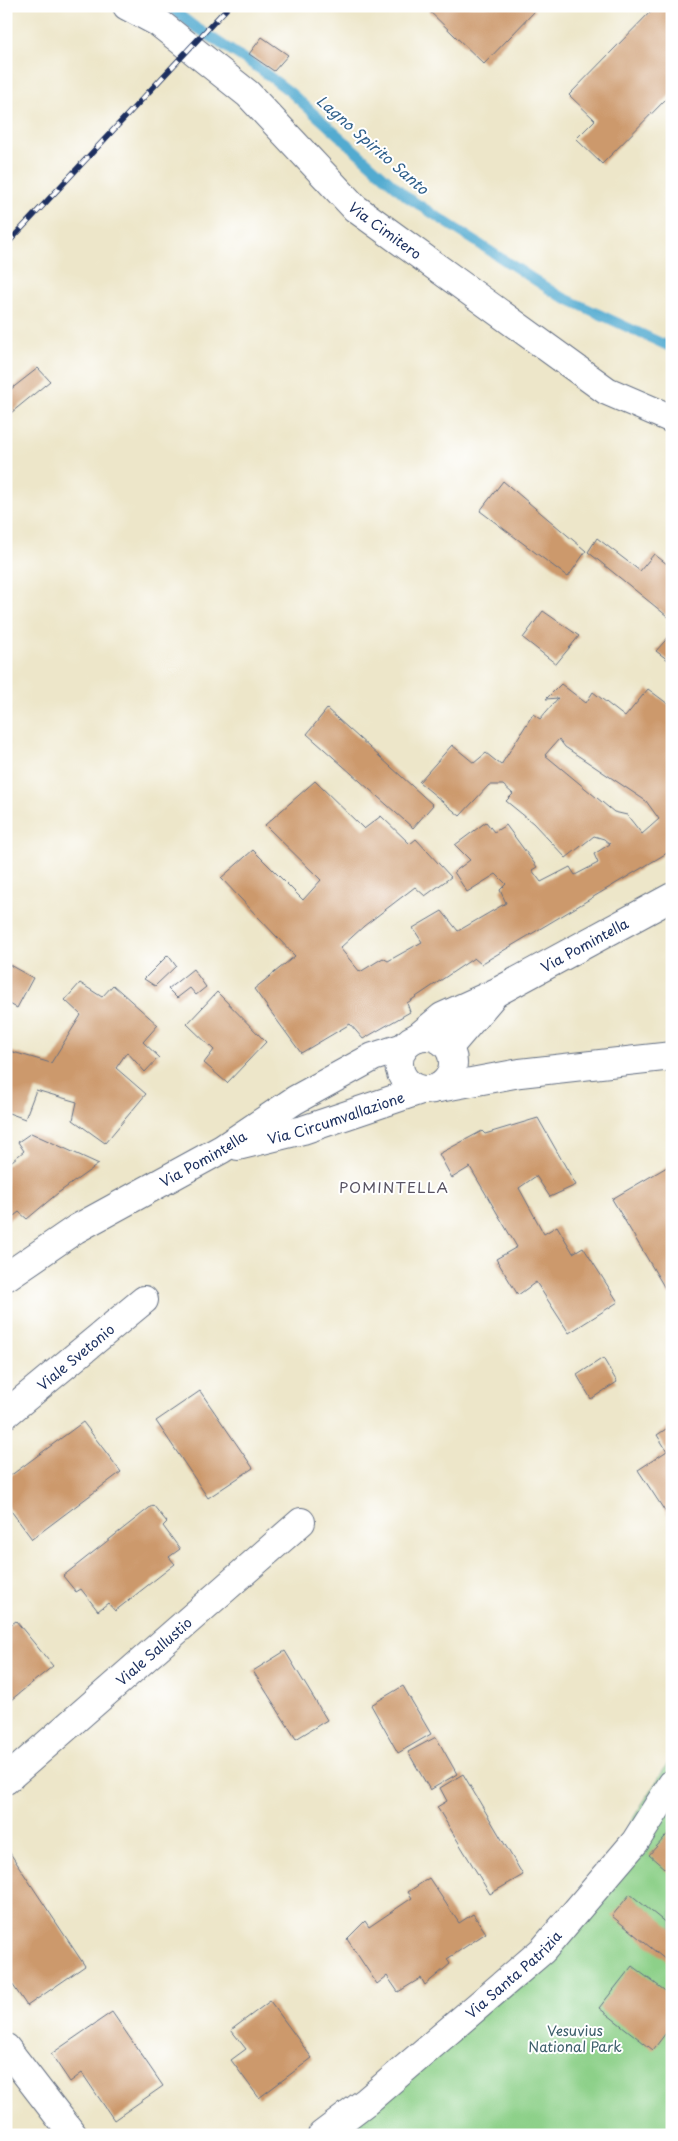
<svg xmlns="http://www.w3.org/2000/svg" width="678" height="2141" font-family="'Playpen Sans',sans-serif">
	<rect width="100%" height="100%" fill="#fff"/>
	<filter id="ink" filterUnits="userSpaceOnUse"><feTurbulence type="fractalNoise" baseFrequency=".02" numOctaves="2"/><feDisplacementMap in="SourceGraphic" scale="10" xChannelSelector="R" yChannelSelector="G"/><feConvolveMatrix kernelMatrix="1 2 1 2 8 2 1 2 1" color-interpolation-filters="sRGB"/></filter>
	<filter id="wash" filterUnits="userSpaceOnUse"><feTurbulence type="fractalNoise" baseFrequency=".0096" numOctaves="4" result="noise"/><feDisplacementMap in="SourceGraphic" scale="20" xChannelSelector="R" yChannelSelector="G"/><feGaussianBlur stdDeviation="1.12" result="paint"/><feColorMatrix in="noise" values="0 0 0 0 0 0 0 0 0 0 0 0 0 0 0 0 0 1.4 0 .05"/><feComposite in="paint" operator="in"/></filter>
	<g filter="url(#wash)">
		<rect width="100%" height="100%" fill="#ede6c9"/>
		<path fill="#8dd089" stroke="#548074" d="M672 1757V2135H309L438 2036 585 1894Z"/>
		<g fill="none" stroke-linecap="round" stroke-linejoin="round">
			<path stroke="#53abd0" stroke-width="10" d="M168 6 194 26 261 70 290 92 407 197 558 295 672 348"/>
		</g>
		<g id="blocks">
			<g fill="#cc996c" fill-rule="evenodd">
				<path d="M424 6H530L535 11 484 64Z"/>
				<path d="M656 6H669L672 9V93L602 164 576 139 595 120 569 95Z"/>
				<path d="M262 37 288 55 274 71 249 54Z"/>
				<path d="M38 368 50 381 6 417V393Z"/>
				<path d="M503 481 586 551 568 577 480 511Z"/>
				<path d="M597 538 640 571 654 554 672 568V620L588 552Z"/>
				<path d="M543 611 579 636 556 664 523 638Z"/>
				<path d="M672 633V663L656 651Z"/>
				<path d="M561 684 586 703 593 692 625 717 648 689 672 707V850L481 964 474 958 407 1003 410 1012 363 1039 350 1024 301 1053 254 989 295 956 221 878 253 850 303 900 321 880 265 825 315 781 364 829 381 816 410 844 416 839 451 877 425 896 415 887 364 926 340 948 360 972 383 958 388 961 422 942 413 928 442 911 458 931 506 903 500 890 506 884 496 874 467 892 454 872 470 860 455 845 486 822 494 832 506 825 537 867 532 870 541 882 570 867 575 875 598 863 594 854 610 844 604 839 594 836 566 858 533 823 506 801 513 794 503 785H489L460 816 419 782 452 745 474 763 486 753 501 765 533 714 540 719 558 698 546 699ZM559 739 565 747 646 801 659 819 642 834 627 815 614 812 545 755Z"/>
				<path d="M327 709 433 805 413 828 307 734Z"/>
				<path d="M168 955 176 966 155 986 144 979Z"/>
				<path d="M6 963 33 978 17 1008 6 1002Z"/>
				<path d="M193 969 206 987 196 995 190 988 177 998 168 989Z"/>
				<path d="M80 983 102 997 113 985 158 1025 143 1042 159 1057 145 1072 127 1052 116 1068 146 1094 105 1143 73 1120 77 1102 36 1090 25 1119 6 1112V1050L51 1063 81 1015 65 1000Z"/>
				<path d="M217 992 266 1042 227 1083 204 1063 214 1050 187 1024Z"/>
				<path d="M538 1118 576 1185 550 1197 536 1176 519 1188 544 1234 557 1226 573 1253 583 1247 618 1302 569 1333 536 1282 518 1295 496 1259 517 1247 470 1167 452 1178 439 1154 482 1131 485 1134Z"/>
				<path d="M31 1133 99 1164 58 1193 27 1219 19 1212 6 1222V1166L24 1151 18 1142Z"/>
				<path d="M672 1164V1293L669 1295 612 1199Z"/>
				<path d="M603 1358 617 1382 591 1399 577 1375Z"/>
				<path d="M200 1391 253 1468 208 1498 156 1421Z"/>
				<path d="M83 1422 121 1472 32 1539 6 1504V1479Z"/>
				<path d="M672 1425V1522L638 1470 667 1451 657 1435Z"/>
				<path d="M153 1505 167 1522 163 1526 180 1549 169 1557 175 1564 115 1611 108 1603 98 1611 81 1589 76 1592 63 1576Z"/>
				<path d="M16 1621 53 1666 6 1704V1628Z"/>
				<path d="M285 1651 327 1720 296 1739 253 1671Z"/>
				<path d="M403 1686 431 1734 398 1753 371 1705Z"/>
				<path d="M436 1737 457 1774 430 1790 408 1752Z"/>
				<path d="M463 1774 523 1875 490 1894 437 1807 447 1801 440 1788Z"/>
				<path d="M672 1829V1875L649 1855Z"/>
				<path d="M6 1847 85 1966 27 2006 6 1975Z"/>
				<path d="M429 1878 459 1923 473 1914 486 1933 447 1959 450 1964 425 1985 421 1978 398 1992 387 1976 377 1984 347 1939 365 1921 369 1927 412 1898 408 1892Z"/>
				<path d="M630 1894 672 1928V1965L612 1916Z"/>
				<path d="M632 1966 672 1996V2025L653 2050 599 2008Z"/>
				<path d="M270 2001 312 2058 259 2098 231 2060 246 2049 231 2030Z"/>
				<path d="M112 2012 163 2086 114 2120 82 2073 70 2082 51 2054Z"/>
			</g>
		</g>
	</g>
	<g filter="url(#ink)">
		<use href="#blocks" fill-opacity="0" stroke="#646f83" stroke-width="1"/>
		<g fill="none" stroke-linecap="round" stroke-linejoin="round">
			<g stroke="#646f83" stroke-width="30">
				<g id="minor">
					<path id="s1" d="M127 6 159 23 248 94 355 208 607 391 672 419"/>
					<path id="s2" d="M6 1414 144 1300"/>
					<path id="s3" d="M6 1780 301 1522"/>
					<path d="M6 2048 73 2135"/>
					<path id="s4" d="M322 2135 367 2101 543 1950 635 1842 672 1784"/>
				</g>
			</g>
			<g stroke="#646f83" stroke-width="30">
				<g id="tertiary">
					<path id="s5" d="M418 1037 442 1017 497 992 672 897"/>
					<path d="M449 1047 491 998"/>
				</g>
			</g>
			<g stroke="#646f83" stroke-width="30">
				<g id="secondary">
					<circle cx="426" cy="1063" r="27"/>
					<path d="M439 1088 520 1073 672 1056"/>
					<path id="s6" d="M238 1146 303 1130 421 1090"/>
					<path id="s7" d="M6 1277 76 1229 222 1149 295 1100 373 1057 404 1047"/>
				</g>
			</g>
			<use href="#minor" stroke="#fff" stroke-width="28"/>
			<use href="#tertiary" stroke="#fff" stroke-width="28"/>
			<use href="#secondary" stroke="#fff" stroke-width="28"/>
			<g stroke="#1b2f5e" stroke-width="5.5">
				<path id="rail" d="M6 245 229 6"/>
			</g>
			<use href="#rail" stroke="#fff" stroke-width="4" stroke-dasharray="11" stroke-linecap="butt"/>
		</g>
	</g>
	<g text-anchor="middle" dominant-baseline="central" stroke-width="4" stroke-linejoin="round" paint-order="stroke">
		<g font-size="14" fill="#1b2f5e" stroke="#fff">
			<text stroke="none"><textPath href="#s1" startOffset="344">Via Cimitero</textPath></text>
			<text stroke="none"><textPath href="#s5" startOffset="191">Via Pomintella</textPath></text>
			<text stroke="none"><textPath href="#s6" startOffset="102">Via Circumvallazione</textPath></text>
			<text stroke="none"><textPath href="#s7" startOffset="230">Via Pomintella</textPath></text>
			<text stroke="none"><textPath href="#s2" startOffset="90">Viale Svetonio</textPath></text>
			<text stroke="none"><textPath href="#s3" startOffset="196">Viale Sallustio</textPath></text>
			<text stroke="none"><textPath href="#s4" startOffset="250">Via Santa Patrizia</textPath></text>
		</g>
		<g font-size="14" fill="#3d5f6b" stroke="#fff">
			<text x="575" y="2030">Vesuvius<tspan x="575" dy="16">National Park</tspan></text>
		</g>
		<g font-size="15" font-style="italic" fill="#31618c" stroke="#fff">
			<text transform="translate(373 144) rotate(41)">Lagno Spirito Santo</text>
		</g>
		<g font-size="15" letter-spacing="1" fill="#595463" stroke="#fff">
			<text x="394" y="1186">POMINTELLA</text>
		</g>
	</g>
	<rect width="678" height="2141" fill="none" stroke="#fff" stroke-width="25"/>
</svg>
